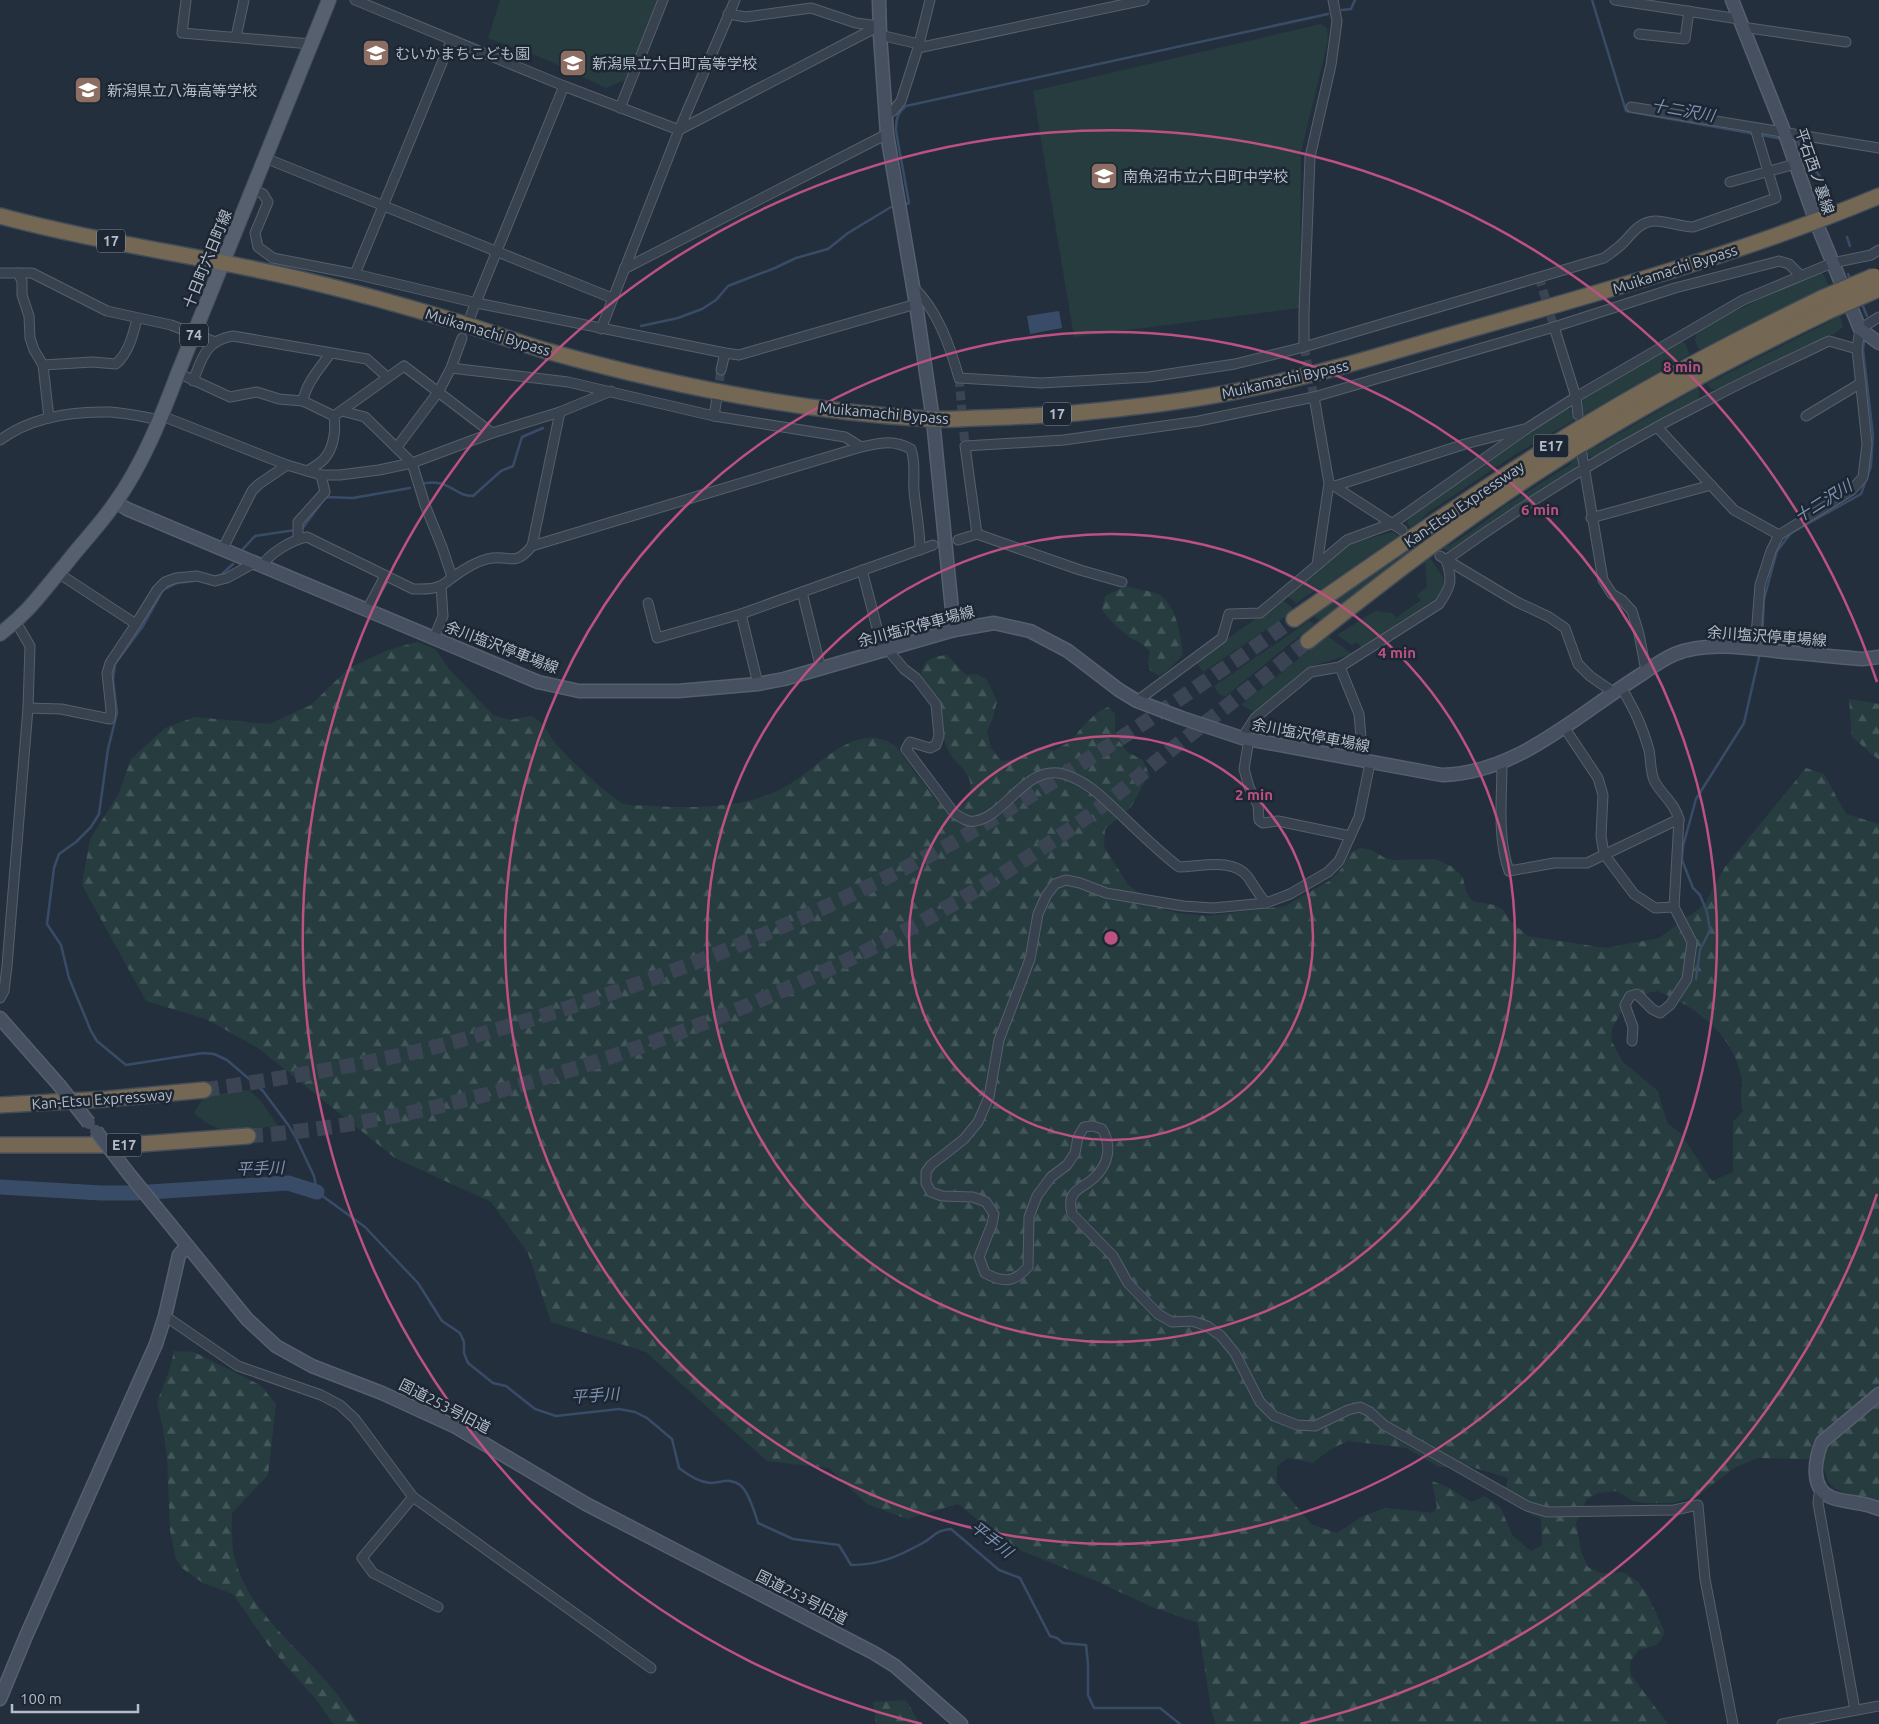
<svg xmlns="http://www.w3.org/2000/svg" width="1879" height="1724" font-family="Ubuntu,'Noto Sans JP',sans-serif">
	<defs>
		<pattern id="forest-firs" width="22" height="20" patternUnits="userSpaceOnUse" patternTransform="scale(1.25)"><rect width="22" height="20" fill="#263c3f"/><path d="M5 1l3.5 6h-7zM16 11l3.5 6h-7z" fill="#435659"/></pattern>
	</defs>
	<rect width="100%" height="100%" fill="#242f3e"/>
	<g fill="#263c3f">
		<path d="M500 0H657L628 79 606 88 547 60 488 38Z"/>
		<path d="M1321 24 1327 28 1328 41 1301 152 1300 308 1074 337 1033 91Z"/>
		<path d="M1820 272 1823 274 1829 286 1699 350 1695 340 1697 331 1787 285Z"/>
		<path d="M1840 316 1843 326 1840 330 1834 334C1795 353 1756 370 1718 390L1710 388 1707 384Z"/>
		<path d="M1678 341 1685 343 1690 354 1583 415 1582 398Z"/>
		<path d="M1698 388 1700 393 1698 399 1594 458 1589 456 1587 452Z"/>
		<path d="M1565 408 1572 410 1574 420 1513 456 1427 513 1421 520 1410 527 1407 523 1409 516Z"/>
		<path d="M1577 458V466L1573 469 1497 517 1455 550 1448 551 1443 548 1448 545 1449 546 1483 523 1503 507 1571 464 1572 461Z"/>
		<path d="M1393 532 1398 536 1319 590 1317 589 1296 603 1287 596 1348 544Z"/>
		<path d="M1412 547 1415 549 1322 622 1312 615Z"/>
		<path d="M1430 558 1444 579 1442 590 1435 599 1361 647 1357 642 1352 645 1337 635 1375 611 1392 613 1396 618 1421 600 1417 595 1427 587 1425 562Z"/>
		<path d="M1283 600 1295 610 1203 672 1197 663 1198 659Z"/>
		<path d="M1309 621 1314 624 1225 697 1219 694 1214 686Z"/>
		<path d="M1328 636 1352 654 1309 667 1259 710 1254 712 1241 705 1312 648V646Z"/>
		<path d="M249 1090 261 1101 278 1126 225 1131 210 1125 195 1115 194 1112 205 1096Z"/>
	</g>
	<g fill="url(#forest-firs)" fill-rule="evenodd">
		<path d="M1126 586C1134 589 1153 591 1160 595 1177 607 1181 637 1183 655L1169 669 1159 676 1150 670 1148 662 1150 652C1144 643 1136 642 1128 636 1117 628 1110 620 1102 610L1105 596Z"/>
		<path d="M417 642 435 649 449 669 493 715 510 720 531 716C546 724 546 732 556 744 567 757 610 798 624 804 632 806 643 805 651 806 694 808 742 809 781 789 815 773 853 718 894 745 899 748 902 755 906 760 916 774 927 788 938 802L946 808C956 807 968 806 970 794 975 771 954 766 947 748 940 732 944 717 939 702 935 691 925 684 921 673 926 658 932 657 947 655L966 675 977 674 987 680 997 701 993 718 987 731 991 748 1001 761 1014 760 1039 747 1053 751 1071 741 1082 727 1098 712 1108 707 1115 714V735L1127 752 1143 760 1149 774 1131 807 1105 829 1104 846 1128 885 1165 910 1179 913 1207 916 1285 906 1329 881 1341 869 1350 853 1360 848 1371 850 1385 858 1395 860 1435 859 1453 867 1463 878 1466 891 1472 901 1494 905 1503 910 1511 922 1528 936 1606 948 1659 938 1704 905 1725 867 1806 768 1824 774 1846 814 1879 824V1502C1863 1495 1837 1497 1828 1481 1826 1476 1825 1470 1823 1465L1810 1459 1758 1458 1734 1468 1696 1497 1673 1503H1643L1633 1501 1617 1491 1598 1493 1587 1499 1576 1523 1581 1551 1588 1567 1600 1573 1623 1572 1637 1581 1647 1594 1665 1632C1659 1646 1654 1647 1639 1649L1630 1662 1631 1675 1668 1724H1216L1211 1710 1198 1623 1152 1607 1094 1580 1010 1546 958 1504 907 1519 867 1504 829 1468 767 1461 646 1352 551 1322 528 1253 491 1202 395 1158 258 1048 206 1019 146 1001 82 885 90 839 118 795 131 759 165 728 195 717 269 724 311 705 349 668 388 650ZM1657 991C1696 1006 1735 1036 1742 1080 1743 1085 1741 1090 1741 1095 1741 1100 1742 1106 1743 1111L1733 1122V1172L1712 1181 1681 1134 1667 1123 1658 1091 1623 1062 1611 1040 1612 1029 1620 1014 1629 1004 1648 993ZM1348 1441 1406 1448 1439 1467H1472L1508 1478 1503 1499 1541 1519 1542 1545 1531 1551 1513 1536 1500 1507 1485 1496 1471 1502 1448 1487 1432 1481 1437 1507 1433 1513 1386 1508 1363 1516 1337 1533 1311 1524 1277 1483V1466L1288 1458 1313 1463 1329 1450Z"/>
		<path d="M1849 699 1879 704V760L1852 737Z"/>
		<path d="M174 1351 194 1352 260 1385 276 1404 268 1475 232 1513C232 1529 231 1547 236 1563 251 1612 293 1643 326 1681 338 1694 348 1710 359 1724H333L318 1702 269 1646 233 1594 203 1583 182 1568 176 1559 170 1531 167 1457 163 1428 157 1402 170 1368Z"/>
		<path d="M906 1700 920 1724H876L873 1702Z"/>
	</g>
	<path fill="#394c67" d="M1059 311 1062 328 1030 334 1027 316Z"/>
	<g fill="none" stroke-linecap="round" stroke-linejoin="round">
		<g stroke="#394c67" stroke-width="2.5">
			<path d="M1592 0 1626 111 1783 139"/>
			<path d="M1342 10 1351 9 1355 0"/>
			<path d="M1791 141 1798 142 1806 163 1815 170 1827 186"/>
			<path d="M906 204 909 203 896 131C896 120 897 113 906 106L1328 14"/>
			<path d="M1847 237 1850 246"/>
			<path d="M1848 274 1851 280"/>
			<path d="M1862 304 1867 316"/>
			<path d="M641 326 678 318 702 309 716 300 728 286 775 268 796 258 828 249 848 233 891 207"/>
			<path d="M425 483C429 483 434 482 438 483 453 485 457 496 473 496L501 471 513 466 522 437 543 428"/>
			<path d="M301 530 326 497 353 498 410 488"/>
			<path d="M243 549 255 536 295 530"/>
			<path d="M212 577 221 575 233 564"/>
			<path d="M202 580 177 583 163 590 143 626 115 664 113 680 117 713 108 749 99 814 91 827 76 842 59 854 54 868 47 924 61 945 69 978 91 1031 97 1041 126 1065 203 1053 214 1054 227 1060 263 1091 289 1126 297 1140 314 1176 317 1192 365 1227 418 1283 442 1321 460 1333 464 1342V1353L468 1363 493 1383 506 1386 535 1409 556 1416 619 1409 635 1412 647 1418 672 1439 679 1468C688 1475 698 1482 710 1483 720 1483 730 1477 740 1485 748 1491 755 1513 758 1523L793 1539 839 1545 851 1565C878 1565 897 1557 921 1544 935 1537 933 1531 951 1529L999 1570 1020 1578 1050 1636 1057 1638 1063 1643 1086 1645 1088 1664V1695L1094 1708H1160L1180 1724"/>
			<path d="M1762 642 1764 599 1777 551 1791 533 1861 494 1871 466 1873 435 1863 350 1864 341"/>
			<path d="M1696 979 1700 950 1710 930 1707 912 1700 895 1693 888 1682 860 1683 846 1696 799 1744 723 1759 657"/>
		</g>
		<path stroke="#394c67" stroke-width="15" d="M0 1187 101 1193H135L288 1183 317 1192"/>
		<g stroke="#3a4453" stroke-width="9" stroke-dasharray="9 4.5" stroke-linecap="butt">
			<path d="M1539 277 1554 327"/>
			<path d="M1304 347 1314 397"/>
			<path d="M959 378 965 446"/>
			<path d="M717 394 721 370"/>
		</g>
		<g stroke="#3a4453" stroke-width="15" stroke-dasharray="15 8" stroke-linecap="butt">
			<path d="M204 1090C277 1079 351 1067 423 1050 464 1040 505 1027 545 1015 676 974 803 922 924 858 962 839 997 816 1033 794 1122 739 1209 680 1294 619"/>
			<path d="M248 1136C365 1128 481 1099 592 1063 736 1016 876 954 1004 873 1041 849 1078 825 1112 798 1132 782 1152 765 1172 749 1218 713 1263 678 1308 641"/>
		</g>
		<g stroke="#565f6c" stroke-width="11">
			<g id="street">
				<path d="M186 0 182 33 311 44"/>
				<path d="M355 0 564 86 679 130 879 26"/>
				<path d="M1615 0 1739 19"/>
				<path d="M728 14 746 17 811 8 856 23 879 26"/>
				<path d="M1742 27 1846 42"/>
				<path d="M1639 34 1685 39 1689 11"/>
				<path d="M880 35 919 44"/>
				<path d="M236 37 244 0"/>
				<path d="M918 48 1144 0"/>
				<path d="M1631 107 1879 148"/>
				<path d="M620 108 663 0"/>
				<path d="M885 115 893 111 901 101 918 48 930 0"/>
				<path d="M265 158 612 298"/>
				<path d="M1730 182 1795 164"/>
				<path d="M253 189 263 194 268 202 255 233 258 247 273 258 355 274 477 303 725 353 739 355 916 304"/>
				<path d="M624 269 887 134"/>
				<path d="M0 273H32L107 311 171 325 215 342"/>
				<path d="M18 273 22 281V295L29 316 30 338 34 350 43 365 49 418"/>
				<path d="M355 274 451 41"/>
				<path d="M913 287C937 309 950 346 959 378L1041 383 1149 377 1235 364 1304 347 1604 258C1611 253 1617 249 1623 243 1632 234 1639 222 1654 221 1665 220 1679 227 1693 227L1776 198 1755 128"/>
				<path d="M470 317 564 86"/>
				<path d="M1554 327 1576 397 1578 415"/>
				<path d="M601 329 679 130 735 0"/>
				<path d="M1304 347V313L1310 157 1331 65 1337 21 1333 0"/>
				<path d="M330 354C320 368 306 383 303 401L334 416 404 366 492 433"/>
				<path d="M43 365 92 362 116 364C129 352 133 335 137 319"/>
				<path d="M451 368 568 382 714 416 845 437 861 447"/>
				<path d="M721 370 725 353"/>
				<path d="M178 373 230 397 257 392 279 399 303 401"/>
				<path d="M193 381C202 358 206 340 233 336L367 359 387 377"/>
				<path d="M1314 397 1329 483 1317 565"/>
				<path d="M342 411 365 417 412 463 425 505 442 547 452 577"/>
				<path d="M162 416 287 465 321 475H340L379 470 412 463 492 433 560 412 611 391"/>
				<path d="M714 416 717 397"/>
				<path d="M1806 416 1861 383"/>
				<path d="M1657 427 1734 510 1779 535"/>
				<path d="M0 440C31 417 73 411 110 412 127 413 144 417 160 420"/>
				<path d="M397 447 439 391 451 368 462 338"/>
				<path d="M1582 454 1603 580 1612 594 1622 600 1632 611 1639 634 1646 671"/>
				<path d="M307 471C312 468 320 464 324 459 334 448 336 430 334 416"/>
				<path d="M1331 484 1402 530"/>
				<path d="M1335 486 1465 444 1524 429"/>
				<path d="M1591 518 1711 485"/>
				<path d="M977 534 965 446 1064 440 1199 421 1314 397 1554 327 1675 288 1779 261 1789 264 1800 275"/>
				<path d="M298 539V522L325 492 321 475"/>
				<path d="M958 540 977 534 1080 570 1122 582"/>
				<path d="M532 546 861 447C880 443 893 439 911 449 916 463 913 477 914 491 916 511 920 529 920 550"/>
				<path d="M222 550 252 491 259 484 287 465"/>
				<path d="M1440 556 1517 602 1549 617 1565 628 1578 664 1590 676 1613 692"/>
				<path d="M1446 560C1531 499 1620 444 1714 397 1752 377 1791 359 1829 341L1857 349"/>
				<path d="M262 567C267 554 294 539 307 537L413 589C422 589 432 590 440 586 445 584 449 580 453 577 464 569 475 562 487 559 511 553 513 569 532 546L560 412"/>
				<path d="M862 570 883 651"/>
				<path d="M58 573 136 624"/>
				<path d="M802 592 821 669"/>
				<path d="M648 603 657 638 741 614"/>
				<path d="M367 610 385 576"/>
				<path d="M434 638 443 616 441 586"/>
				<path d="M1755 649 1760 585 1771 551 1779 535 1852 490 1863 477 1867 444 1857 349 1860 329 1879 317"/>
				<path d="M888 650 904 669 916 678 936 704 939 736 936 745 930 748 910 742 906 749 954 813C960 817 968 823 975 821 1006 816 1026 764 1063 774 1086 780 1103 798 1119 813 1139 832 1158 851 1179 867 1200 867 1233 857 1248 877 1254 886 1259 895 1266 903"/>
				<path d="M1340 667 1359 714 1363 761"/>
				<path d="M758 684 741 614 933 545"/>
				<path d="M1621 687C1634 709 1642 725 1649 750 1651 760 1650 770 1654 780 1661 795 1673 800 1679 819L1674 907 1692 942 1687 979 1670 1005 1660 1013 1652 1009 1637 994 1630 996 1625 1005 1633 1027 1632 1041"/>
				<path d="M1137 701 1222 638 1229 614 1260 613 1347 540 1393 523 1529 427 1576 397 1743 300 1832 263 1871 255 1879 250"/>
				<path d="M28 708 61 709 110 719 111 710 107 673 110 663 136 624 157 590 165 582 176 578 197 576 215 581 227 578 254 563"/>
				<path d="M1564 727 1598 778 1603 795 1601 836 1604 854 1634 894 1655 908 1674 907"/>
				<path d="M1242 738 1255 718 1311 672 1340 667 1439 604C1451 587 1453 580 1446 560"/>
				<path d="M1249 739 1244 769 1249 787 1258 805 1259 820 1263 823 1278 821 1350 836"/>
				<path d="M1370 763 1359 817 1339 861 1328 872 1290 894 1266 903 1213 908 1183 906 1106 893 1080 883 1066 880 1055 884 1046 896 1038 914 1030 959 999 1040 989 1097 978 1122 964 1139 931 1165 926 1172V1183L931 1192 942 1196 973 1197 986 1202 994 1214 992 1224 979 1257 985 1273C1003 1283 1014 1283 1028 1267L1029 1217 1037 1196 1051 1177 1067 1165 1075 1153 1078 1137 1084 1127 1093 1126 1102 1129C1112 1146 1109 1164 1094 1178 1081 1190 1066 1189 1072 1214L1113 1256 1128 1283 1158 1314 1172 1322 1192 1321 1207 1326 1221 1336 1235 1353 1260 1402 1274 1416 1297 1425 1315 1426 1348 1410 1360 1407 1370 1412 1384 1425 1527 1506 1547 1512 1674 1510 1698 1505 1705 1579 1733 1724"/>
				<path d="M1502 763C1502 798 1497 838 1509 871L1554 863H1587L1679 819"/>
				<path d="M0 998 4 991 7 966 28 708 30 646 16 622"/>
				<path d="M165 1316 238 1366 321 1395 340 1405 355 1419 413 1497 651 1668"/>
				<path d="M1820 1487 1818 1503 1855 1710"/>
				<path d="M413 1497 362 1558 373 1573 438 1607"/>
				<path d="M1782 1724 1879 1706"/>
			</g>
		</g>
		<g stroke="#565f6c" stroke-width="15">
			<g id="secondary">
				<path d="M879 0 880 35 887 134 916 304 933 420 954 630"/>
				<path d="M1732 0 1784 131 1816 222 1860 329 1879 343"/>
				<path d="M116 502 127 509 538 682 579 691H678L758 684 784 679 954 630 994 623 1030 631 1068 651 1119 690 1137 701 1182 718 1242 738 1442 775C1519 773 1579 713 1642 674 1652 667 1663 659 1675 654 1706 641 1750 648 1784 652 1810 654 1837 657 1863 659L1879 657"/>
				<path d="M0 1018 59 1085"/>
				<path d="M129 1174 247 1319 276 1346 312 1366 382 1393 456 1427 586 1504 874 1653 895 1666 961 1724"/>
				<path d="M1879 1394 1822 1442C1815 1459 1809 1490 1833 1498 1848 1503 1865 1502 1879 1509"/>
				<path d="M0 1699 26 1636 156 1344 165 1316 179 1255 187 1246"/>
			</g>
		</g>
		<g stroke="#414a57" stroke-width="16">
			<path id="primary" d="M0 634C29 612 42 592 65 565 81 544 100 525 115 503 143 464 161 418 178 373L329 0"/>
		</g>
		<g stroke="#434c59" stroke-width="18">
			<g id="highway">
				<path d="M0 216C100 243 203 256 304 280 354 292 405 306 454 321 485 330 516 342 547 351 672 386 799 411 929 419 945 420 961 419 977 418 1006 417 1035 416 1065 414 1129 408 1194 401 1257 387 1333 371 1407 347 1482 326 1616 288 1750 250 1879 196"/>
				<path d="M1294 619C1395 549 1496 478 1602 415 1674 372 1748 334 1822 298"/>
				<path d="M1308 641C1386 579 1465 518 1550 464 1639 407 1733 357 1829 311"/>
				<path d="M0 1105 107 1099 204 1090"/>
				<path d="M0 1145H127L248 1136"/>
			</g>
		</g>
		<use href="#street" stroke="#38414e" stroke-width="9"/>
		<use href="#secondary" stroke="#465061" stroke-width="12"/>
		<use href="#primary" stroke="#56606e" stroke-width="14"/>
		<use href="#highway" stroke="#746855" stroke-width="15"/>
		<g stroke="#565f6c" stroke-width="15" stroke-linecap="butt">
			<g id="secondary-bridge">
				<path d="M59 1085 89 1123"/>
				<path d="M96 1131 129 1174"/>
			</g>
		</g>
		<g stroke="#434c59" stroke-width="18" stroke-linecap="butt">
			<g id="highway-bridge">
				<path d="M1822 298 1874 276"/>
				<path d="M1829 311 1879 289"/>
			</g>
		</g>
		<use href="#secondary-bridge" stroke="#465061" stroke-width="12"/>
		<use href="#highway-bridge" stroke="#746855" stroke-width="15"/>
	</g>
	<g fill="none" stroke="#bd5182" stroke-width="2.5">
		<circle cx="1111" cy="938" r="202"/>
		<circle cx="1111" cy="938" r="404"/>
		<circle cx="1111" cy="938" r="606"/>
		<path d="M1877 1194A808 808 0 0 1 1300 1724M922 1724A808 808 0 1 1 1877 682"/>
	</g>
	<defs>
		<g id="school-square" transform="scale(1.4375)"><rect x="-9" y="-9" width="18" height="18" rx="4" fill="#8d6e63" stroke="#1d2633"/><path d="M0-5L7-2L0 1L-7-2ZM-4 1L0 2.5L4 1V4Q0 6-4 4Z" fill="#fff"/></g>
	</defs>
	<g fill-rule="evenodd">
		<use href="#school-square" x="376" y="53"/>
		<use href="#school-square" x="573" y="63"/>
		<use href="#school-square" x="88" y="90"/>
		<use href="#school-square" x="1104" y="176"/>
	</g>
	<g text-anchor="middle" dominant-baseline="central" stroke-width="5" stroke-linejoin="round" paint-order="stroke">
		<g fill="#1d2633" stroke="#878f9c" stroke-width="1">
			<rect x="97" y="229.5" width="28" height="23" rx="4"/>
			<rect x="180" y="323.5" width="28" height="23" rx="4"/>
			<rect x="1043" y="402.5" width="28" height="23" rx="4"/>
			<rect x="1533.5" y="434.5" width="35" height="23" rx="4"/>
			<rect x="106.5" y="1133.5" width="35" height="23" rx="4"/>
		</g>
		<g font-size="14" font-weight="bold" fill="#b4bcc9">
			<text x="111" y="241">17</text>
			<text x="194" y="335">74</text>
			<text x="1057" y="414">17</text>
			<text x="1551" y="446">E17</text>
			<text x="124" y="1145">E17</text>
		</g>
		<g font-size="15" fill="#b4bcc9" stroke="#1d2633" text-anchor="start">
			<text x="395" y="53">むいかまちこども園</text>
			<text x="592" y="63">新潟県立六日町高等学校</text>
			<text x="107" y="90">新潟県立八海高等学校</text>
			<text x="1123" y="176">南魚沼市立六日町中学校</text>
		</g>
		<g font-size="15" fill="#b4bcc9" stroke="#1d2633">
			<text transform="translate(1815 171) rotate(71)">平石西ノ裏線</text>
			<text transform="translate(207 259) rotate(-68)">十日町六日町線</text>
			<text transform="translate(1675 269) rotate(-18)">Muikamachi Bypass</text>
			<text transform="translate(488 332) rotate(17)">Muikamachi Bypass</text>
			<text transform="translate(1285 379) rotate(-13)">Muikamachi Bypass</text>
			<text transform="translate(884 413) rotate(5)">Muikamachi Bypass</text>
			<text transform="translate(1464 504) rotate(-34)">Kan-Etsu Expressway</text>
			<text transform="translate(916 626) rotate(-15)">余川塩沢停車場線</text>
			<text transform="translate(1767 636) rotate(4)">余川塩沢停車場線</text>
			<text transform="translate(502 647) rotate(21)">余川塩沢停車場線</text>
			<text transform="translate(1311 735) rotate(11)">余川塩沢停車場線</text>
			<text transform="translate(102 1099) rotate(-4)">Kan-Etsu Expressway</text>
			<text transform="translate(445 1406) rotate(27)">国道253号旧道</text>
			<text transform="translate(802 1597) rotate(27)">国道253号旧道</text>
		</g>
		<g font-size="16" font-style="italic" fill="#7c92b1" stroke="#1d2633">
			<text transform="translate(1683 110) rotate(10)">十二沢川</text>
			<text transform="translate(1823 501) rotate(-32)">十二沢川</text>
			<text transform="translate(260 1168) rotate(-2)">平手川</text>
			<text transform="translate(595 1395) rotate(-4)">平手川</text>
			<text transform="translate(992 1539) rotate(38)">平手川</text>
		</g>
	</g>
	<circle cx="1111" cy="938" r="8" fill="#bd5182" stroke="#1d2633" stroke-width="2.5"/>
	<g font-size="15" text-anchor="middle" font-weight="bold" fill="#bd5182" stroke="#1d2633" stroke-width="5" stroke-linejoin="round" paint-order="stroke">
		<text x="1682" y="372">8 min</text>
		<text x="1540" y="515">6 min</text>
		<text x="1397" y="658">4 min</text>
		<text x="1254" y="800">2 min</text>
	</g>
	<path d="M12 1704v8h126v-8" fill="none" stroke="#b4bcc9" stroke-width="2.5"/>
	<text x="20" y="1704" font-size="15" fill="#b4bcc9" stroke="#1d2633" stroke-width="4" paint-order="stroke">100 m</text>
</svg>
